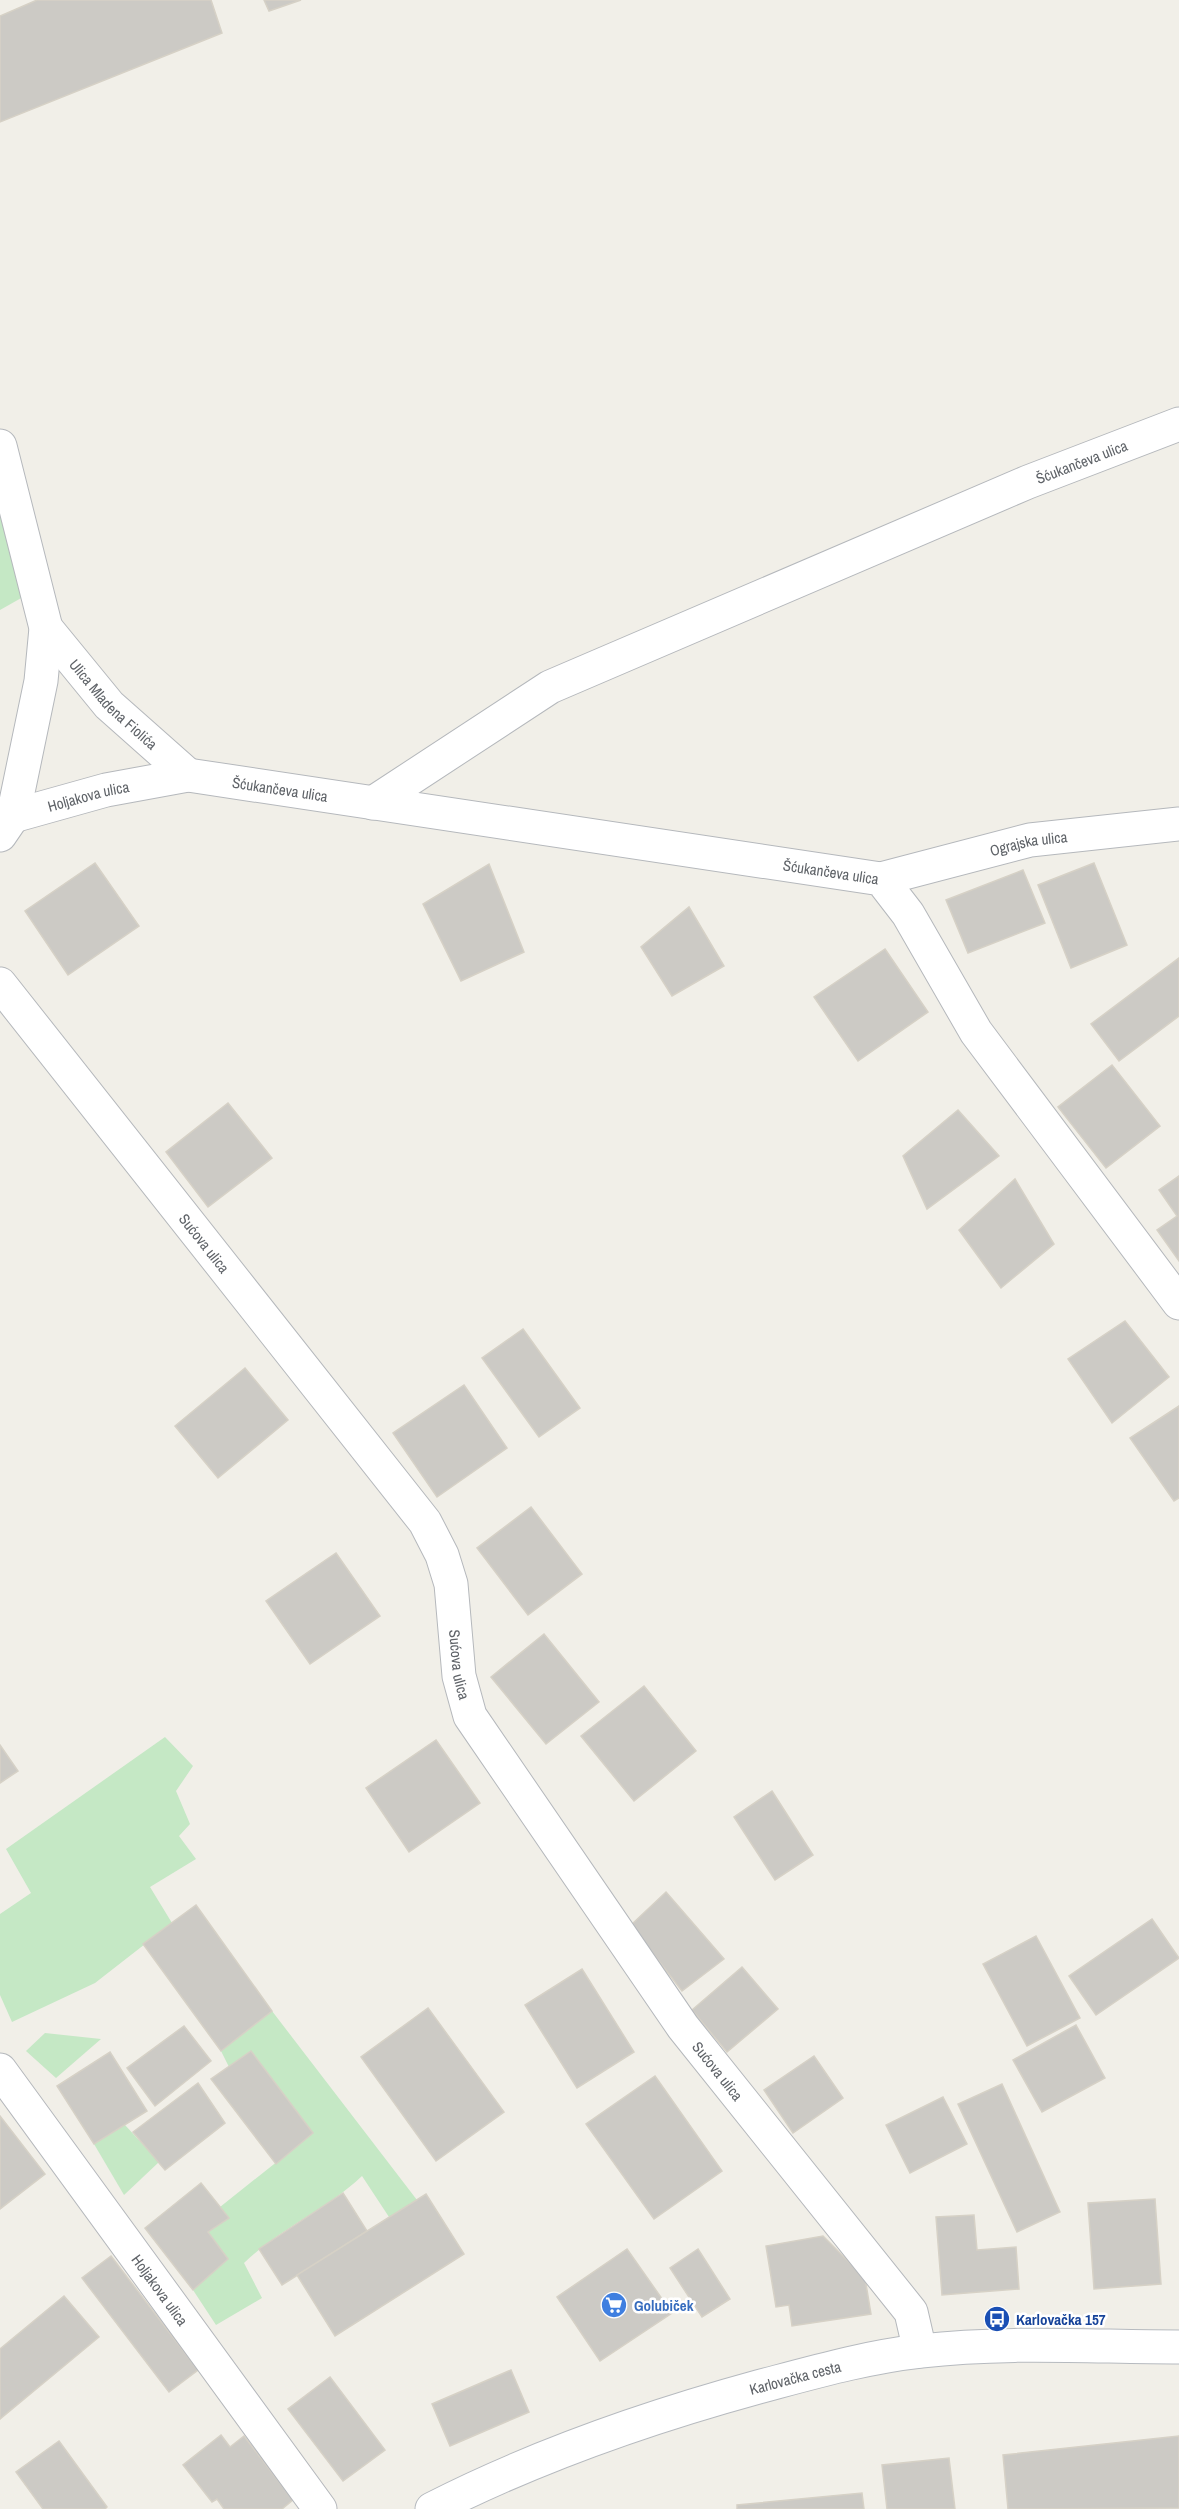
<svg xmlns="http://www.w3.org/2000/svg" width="1179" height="2509" font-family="'Archivo Narrow',sans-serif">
	<rect width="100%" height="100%" fill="#f1efe8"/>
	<g fill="#c5e8c5">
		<path d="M0 493 23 597 0 610Z"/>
		<path d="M165 1737 193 1766 176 1791 190 1824 179 1836 196 1859 150 1887 172 1923 95 1983 12 2022 0 1995V1914L31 1893 6 1849Z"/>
		<path d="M272 2011 417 2200 389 2217 362 2176C326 2210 279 2229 244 2263L262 2298 216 2325 193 2290 228 2259 208 2232 220 2207 313 2133 229 2067 221 2051Z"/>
		<path d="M45 2033 101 2039 56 2078 26 2051Z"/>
		<path d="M125 2125 159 2162 124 2195 94 2144Z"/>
	</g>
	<g fill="#cccac5" stroke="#d6d1c6" stroke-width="1.5">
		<path d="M37 0H211L222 33 0 122V16Z"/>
		<path d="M264 0H301L269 11Z"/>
		<path d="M95 863 139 926 68 975 25 911Z"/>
		<path d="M1094 863 1127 945 1071 968 1038 885Z"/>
		<path d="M489 864 524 952 461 981 423 904Z"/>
		<path d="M1023 870 1045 923 968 953 946 900Z"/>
		<path d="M689 907 724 966 672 996 641 947Z"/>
		<path d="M885 949 928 1012 858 1061 814 997Z"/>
		<path d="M1179 958V1016L1119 1061 1091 1024Z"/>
		<path d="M1112 1065 1160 1126 1106 1168 1058 1107Z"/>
		<path d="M228 1103 272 1158 208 1207 166 1152Z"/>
		<path d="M958 1110 999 1156 927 1209 903 1156Z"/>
		<path d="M1179 1176V1261L1157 1230 1177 1216 1159 1190Z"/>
		<path d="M1015 1179 1054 1244 1001 1288 959 1230Z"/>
		<path d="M1125 1321 1169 1377 1112 1423 1068 1359Z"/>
		<path d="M523 1329 580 1408 539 1437 482 1358Z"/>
		<path d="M245 1368 288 1420 218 1478 175 1426Z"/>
		<path d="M464 1385 507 1448 437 1497 393 1433Z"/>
		<path d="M1179 1406V1498L1174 1501 1130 1438Z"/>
		<path d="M531 1507 582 1574 528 1615 477 1548Z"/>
		<path d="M336 1553 380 1616 310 1664 266 1601Z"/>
		<path d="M544 1634 599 1702 546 1744 491 1677Z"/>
		<path d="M644 1686 696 1751 634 1801 581 1736Z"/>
		<path d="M436 1740 480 1803 409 1852 366 1788Z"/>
		<path d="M0 1745 18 1771 0 1783Z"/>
		<path d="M772 1791 813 1855 775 1880 734 1817Z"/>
		<path d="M666 1892 724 1959 682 1991 631 1925Z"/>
		<path d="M196 1905 272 2011 221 2051 143 1944Z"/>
		<path d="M1152 1919 1179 1958 1096 2015 1069 1976Z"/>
		<path d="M1036 1936 1080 2018 1027 2046 983 1964Z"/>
		<path d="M742 1967 778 2009 727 2052 692 2010Z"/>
		<path d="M582 1969 634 2052 577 2088 525 2005Z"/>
		<path d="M428 2008 504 2112 436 2161 361 2057Z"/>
		<path d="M1076 2025 1105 2078 1042 2112 1013 2060Z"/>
		<path d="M184 2026 211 2061 155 2106 127 2068Z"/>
		<path d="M251 2051 313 2133 276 2164 211 2079Z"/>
		<path d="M110 2052 147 2111 94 2144 57 2086Z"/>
		<path d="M814 2056 843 2098 793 2133 764 2090Z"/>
		<path d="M655 2076 722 2171 654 2219 586 2124Z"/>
		<path d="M198 2083 225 2123 165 2170 133 2132Z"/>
		<path d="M1002 2084 1060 2212 1017 2232 958 2104Z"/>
		<path d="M943 2097 967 2144 910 2173 886 2125Z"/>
		<path d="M0 2116 45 2174 0 2209Z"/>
		<path d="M201 2183 229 2218 208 2232 228 2259 193 2290 145 2228Z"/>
		<path d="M343 2193 367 2231 282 2285 259 2249Z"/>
		<path d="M426 2194 464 2254 335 2336 297 2275Z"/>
		<path d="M1155 2199 1161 2284 1094 2289 1088 2203Z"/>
		<path d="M974 2215 977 2250 1016 2247 1019 2289 942 2295 936 2217Z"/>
		<path d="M823 2236 865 2278 871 2314 792 2326 789 2305 776 2307 766 2246Z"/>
		<path d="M627 2249 672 2313 600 2361 557 2297Z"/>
		<path d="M698 2249 730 2299 702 2317 670 2268Z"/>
		<path d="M111 2256 198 2370 169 2392 82 2278Z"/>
		<path d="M64 2296 99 2337 0 2419V2349Z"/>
		<path d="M511 2370 529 2412 450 2446 432 2404Z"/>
		<path d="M330 2377 385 2450 343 2481 288 2409Z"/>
		<path d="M221 2435 230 2447 244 2436 293 2500 282 2509H224L217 2499 212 2502 183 2465Z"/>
		<path d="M1179 2436V2508L1008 2509 1003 2455Z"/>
		<path d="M59 2441 107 2507 105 2509H43L16 2472Z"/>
		<path d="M949 2458 955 2509H887L882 2465Z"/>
		<path d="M862 2493 864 2509H737V2505Z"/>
	</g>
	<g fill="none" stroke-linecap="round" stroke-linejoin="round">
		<g stroke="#b5b8bc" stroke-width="35">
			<g id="street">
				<path d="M0 446 46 628 41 681 13 816 0 835"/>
				<path id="s1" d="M46 628 109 705 188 775"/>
				<path id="s2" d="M373 803 550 687 1028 482 1179 424"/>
				<path id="s3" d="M13 816 106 790 188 775 881 879 908 914 976 1032 1179 1303"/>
				<path id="s4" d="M881 879 1030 840 1179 824"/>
				<path id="s5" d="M0 984 425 1522 442 1555 451 1584 459 1676 470 1716 683 2027 911 2312 920 2351"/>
				<path id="s6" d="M0 2070 320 2509"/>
			</g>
		</g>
		<g stroke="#b6babf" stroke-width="35">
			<g id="secondary">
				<path id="s7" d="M432 2509C536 2456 645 2418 758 2387 811 2373 866 2357 921 2351 1006 2341 1094 2347 1179 2347"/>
			</g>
		</g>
		<use href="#street" stroke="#fff" stroke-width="33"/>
		<use href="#secondary" stroke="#fff" stroke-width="33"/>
	</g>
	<defs>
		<g id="supermarket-disc" transform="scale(1.35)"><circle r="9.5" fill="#3f7fe0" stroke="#fff"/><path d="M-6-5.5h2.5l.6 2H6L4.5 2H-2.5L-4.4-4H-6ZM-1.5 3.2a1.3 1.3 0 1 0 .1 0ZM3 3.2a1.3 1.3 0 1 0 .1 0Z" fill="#fff"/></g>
		<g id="bus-disc" transform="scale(1.35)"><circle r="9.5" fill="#1a4fb4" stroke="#fff"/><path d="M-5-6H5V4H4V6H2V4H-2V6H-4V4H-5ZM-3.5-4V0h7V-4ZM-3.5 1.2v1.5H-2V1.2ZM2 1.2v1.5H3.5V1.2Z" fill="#fff"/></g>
	</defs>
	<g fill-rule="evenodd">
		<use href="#supermarket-disc" x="614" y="2305"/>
		<use href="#bus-disc" x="997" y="2319"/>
	</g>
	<g text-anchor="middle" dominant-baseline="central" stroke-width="5" stroke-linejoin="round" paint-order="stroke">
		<g font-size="15" fill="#5f6368" stroke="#fff">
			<text stroke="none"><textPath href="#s2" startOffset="789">Šćukančeva ulica</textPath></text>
			<text stroke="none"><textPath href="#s1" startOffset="102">Ulica Mladena Fiolića</textPath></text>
			<text stroke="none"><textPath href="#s3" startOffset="273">Šćukančeva ulica</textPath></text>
			<text stroke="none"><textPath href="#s3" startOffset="78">Holjakova ulica</textPath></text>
			<text stroke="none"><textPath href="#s4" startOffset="152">Ograjska ulica</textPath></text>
			<text stroke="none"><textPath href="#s3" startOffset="830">Šćukančeva ulica</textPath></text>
			<text stroke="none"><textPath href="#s5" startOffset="330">Sućova ulica</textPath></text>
			<text stroke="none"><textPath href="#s5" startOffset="834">Sućova ulica</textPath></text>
			<text stroke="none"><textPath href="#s5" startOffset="1320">Sućova ulica</textPath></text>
			<text stroke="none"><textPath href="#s6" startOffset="272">Holjakova ulica</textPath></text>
			<text stroke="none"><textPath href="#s7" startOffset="387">Karlovačka cesta</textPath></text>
		</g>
		<g font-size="15" font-weight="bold" fill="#366cbe" stroke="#fff" text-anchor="start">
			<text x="634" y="2305">Golubiček</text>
		</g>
		<g font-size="15" font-weight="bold" fill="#164399" stroke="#fff" text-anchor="start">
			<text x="1016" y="2319">Karlovačka 157</text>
		</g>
	</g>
</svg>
